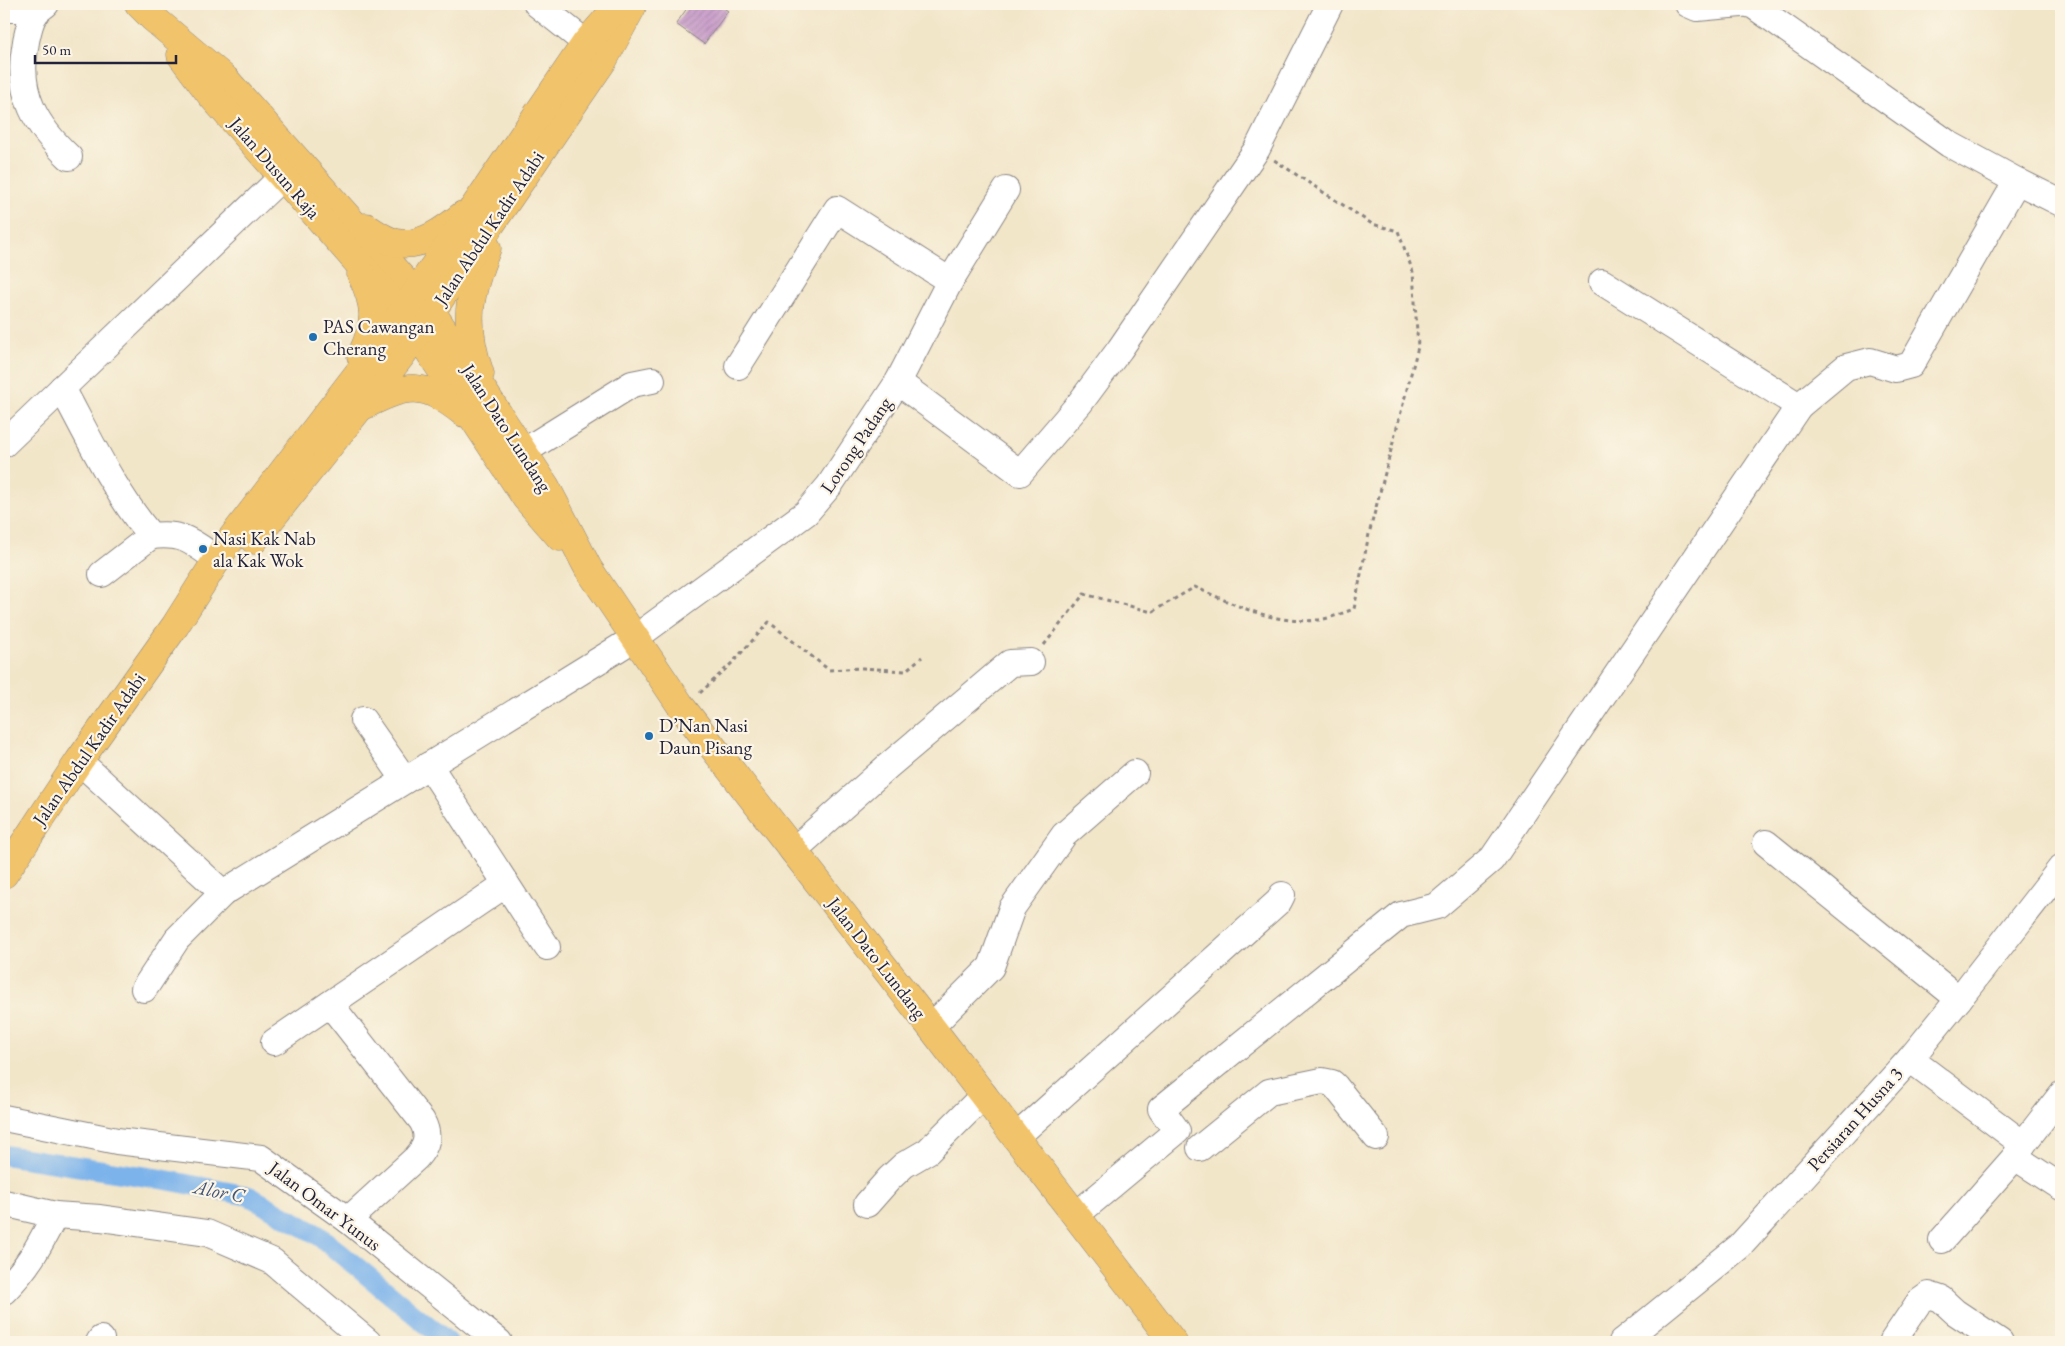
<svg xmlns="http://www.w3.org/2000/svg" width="2065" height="1346" font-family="'EB Garamond',serif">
	<defs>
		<pattern id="building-hatch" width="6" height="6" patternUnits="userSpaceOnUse" patternTransform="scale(1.25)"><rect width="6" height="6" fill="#c393c7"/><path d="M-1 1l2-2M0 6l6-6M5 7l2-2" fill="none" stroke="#9e78a3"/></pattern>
	</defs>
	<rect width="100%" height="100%" fill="#fcf5e5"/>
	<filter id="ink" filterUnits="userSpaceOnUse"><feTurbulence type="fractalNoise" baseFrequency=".02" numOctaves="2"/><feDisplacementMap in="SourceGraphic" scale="10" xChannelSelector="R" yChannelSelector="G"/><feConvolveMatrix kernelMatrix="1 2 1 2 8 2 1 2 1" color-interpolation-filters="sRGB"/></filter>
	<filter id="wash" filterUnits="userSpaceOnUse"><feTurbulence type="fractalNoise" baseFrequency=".0096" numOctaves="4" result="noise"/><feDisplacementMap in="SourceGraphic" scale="20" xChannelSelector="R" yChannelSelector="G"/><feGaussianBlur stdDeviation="1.12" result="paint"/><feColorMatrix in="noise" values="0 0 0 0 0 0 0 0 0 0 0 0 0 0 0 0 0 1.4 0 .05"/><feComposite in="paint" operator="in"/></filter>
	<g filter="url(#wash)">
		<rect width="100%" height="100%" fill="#f2e6c9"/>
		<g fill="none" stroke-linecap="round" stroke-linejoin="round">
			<path stroke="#7bb3eb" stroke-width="20" d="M4 1155 161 1179 249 1196 318 1235 448 1342"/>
		</g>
		<g id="blocks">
			<path fill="url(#building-hatch)" d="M690 4H718L728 11 704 44 676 24Z"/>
		</g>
	</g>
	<g filter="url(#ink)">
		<use href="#blocks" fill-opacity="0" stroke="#8a8482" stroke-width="1"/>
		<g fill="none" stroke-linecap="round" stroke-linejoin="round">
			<g stroke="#8a8482" stroke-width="28">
				<g id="minor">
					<path d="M46 4C43 7 37 10 35 14 30 21 26 39 25 48 17 94 36 126 69 157"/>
					<path d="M537 4 586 43"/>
					<path d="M1688 4 1697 8 1741 4"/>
					<path d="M1748 4 1754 6 1949 144 2017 181 2061 203"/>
					<path d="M4 9H18L35 14"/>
					<path d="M1602 282 1799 406"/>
					<path d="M738 366 837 209 950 281"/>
					<path d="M898 382 1020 473 1080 403 1120 349 1257 149 1330 4"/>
					<path d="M62 388C89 438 114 492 151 536 184 532 192 542 218 560"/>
					<path d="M4 444 282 177"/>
					<path d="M523 452 632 384 652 380"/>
					<path d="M102 574 151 536"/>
					<path d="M363 720 405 780"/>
					<path d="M79 761 223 893"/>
					<path d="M429 765 547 947"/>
					<path d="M1766 843 1959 999"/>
					<path d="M793 851 888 766 1010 663 1031 662"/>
					<path d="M144 989 177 939 223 893 635 638 806 513 829 486 898 382 950 281 1006 190"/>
					<path d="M330 1004 422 1121C430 1136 427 1146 416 1158L348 1220"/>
					<path d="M931 1027 991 967 1012 908 1064 835 1135 773"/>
					<path d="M274 1042 506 884"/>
					<path d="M1910 1059 2023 1144 2061 1095"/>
					<path d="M4 1118 117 1141 261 1158 348 1220 499 1342"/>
					<path d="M1016 1137 1279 901 1282 895"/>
					<path d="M1200 1148 1269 1092 1322 1081 1332 1083 1336 1087 1376 1137"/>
					<path d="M2015 1157 2061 1187"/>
					<path d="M4 1203 55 1215 100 1218 207 1233 272 1261 368 1342"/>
					<path d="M867 1204 889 1179 904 1165 928 1151 984 1095"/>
					<path d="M1076 1215 1177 1131 1161 1109 1401 915 1437 906 1492 859 1799 406 1846 367 1870 361 1896 369 1911 365 2017 181"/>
					<path d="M1942 1240 2015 1157 2023 1144"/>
					<path d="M4 1291C29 1266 39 1246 55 1215"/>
					<path d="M99 1342 101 1339"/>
					<path d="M1622 1342 1740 1246 1910 1059 1959 999 2061 868"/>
					<path d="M1892 1342 1919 1302 1929 1295 1941 1299 1955 1312 2000 1342"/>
				</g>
			</g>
			<g stroke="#8a8482" stroke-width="29">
				<g id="major">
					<path d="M139 4 153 18 225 79 431 311 546 487 588 568 683 709 931 1027 1173 1342"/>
					<path d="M181 55 211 95 402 313 417 333 526 498 560 537"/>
					<path d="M366 227C375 233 386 241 397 243 421 248 446 229 463 215"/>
					<path d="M361 356C377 323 377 307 361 274"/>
					<path d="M480 374C463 325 468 295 487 248"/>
					<path d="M363 406C409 383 423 381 464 413"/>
					<path d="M254 540 401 356 604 59 632 7"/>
					<path d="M4 874 79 761 175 626 225 547 383 341 586 43 620 4"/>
				</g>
			</g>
			<g stroke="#8a8482" stroke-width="3" stroke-dasharray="4 4" stroke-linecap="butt">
				<path d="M1044 645 1084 594 1152 612 1195 587C1233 604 1274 625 1317 620 1329 619 1342 613 1354 609L1369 534 1418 347 1413 272 1398 231 1372 224 1274 160"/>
				<path d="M700 693 733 662 769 622 829 670 863 668 905 671 922 657"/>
			</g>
			<use href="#minor" stroke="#fff" stroke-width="26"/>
			<use href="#major" stroke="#f1c36a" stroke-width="28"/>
		</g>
	</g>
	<g fill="#1f6fb2" stroke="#fcf5e5" stroke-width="2">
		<circle cx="313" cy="337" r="5"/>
		<circle cx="203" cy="549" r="5"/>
		<circle cx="649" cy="736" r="5"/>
	</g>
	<g text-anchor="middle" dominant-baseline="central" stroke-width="4.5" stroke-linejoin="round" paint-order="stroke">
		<g font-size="19" fill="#22223b" stroke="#fcf5e5">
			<text transform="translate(275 168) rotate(49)">Jalan Dusun Raja</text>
			<text transform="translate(489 228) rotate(-56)">Jalan Abdul Kadir Adabi</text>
			<text transform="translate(507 428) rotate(57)">Jalan Dato Lundang</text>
			<text transform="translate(856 445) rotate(-56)">Lorong Padang</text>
			<text transform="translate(89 749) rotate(-55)">Jalan Abdul Kadir Adabi</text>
			<text transform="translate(877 958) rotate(52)">Jalan Dato Lundang</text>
			<text transform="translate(1855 1119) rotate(-48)">Persiaran Husna 3</text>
			<text transform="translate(325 1206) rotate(37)">Jalan Omar Yunus</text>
		</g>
		<g font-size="19" fill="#22223b" stroke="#fcf5e5" text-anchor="start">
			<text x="323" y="326">PAS Cawangan<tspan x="323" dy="22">Cherang</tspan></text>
			<text x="213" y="538">Nasi Kak Nab<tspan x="213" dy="22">ala Kak Wok</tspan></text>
			<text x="659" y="725">D’Nan Nasi<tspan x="659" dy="22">Daun Pisang</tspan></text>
		</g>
		<g font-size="20" font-style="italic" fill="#415579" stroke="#fcf5e5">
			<text transform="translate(219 1191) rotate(11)">Alor C</text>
		</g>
	</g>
	<rect width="2065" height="1346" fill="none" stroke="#fcf5e5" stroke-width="20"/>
	<path d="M35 55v8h141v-8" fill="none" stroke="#22223b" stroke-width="2.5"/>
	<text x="42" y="55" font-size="15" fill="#22223b" stroke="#fcf5e5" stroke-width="4" paint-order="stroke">50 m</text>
</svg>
